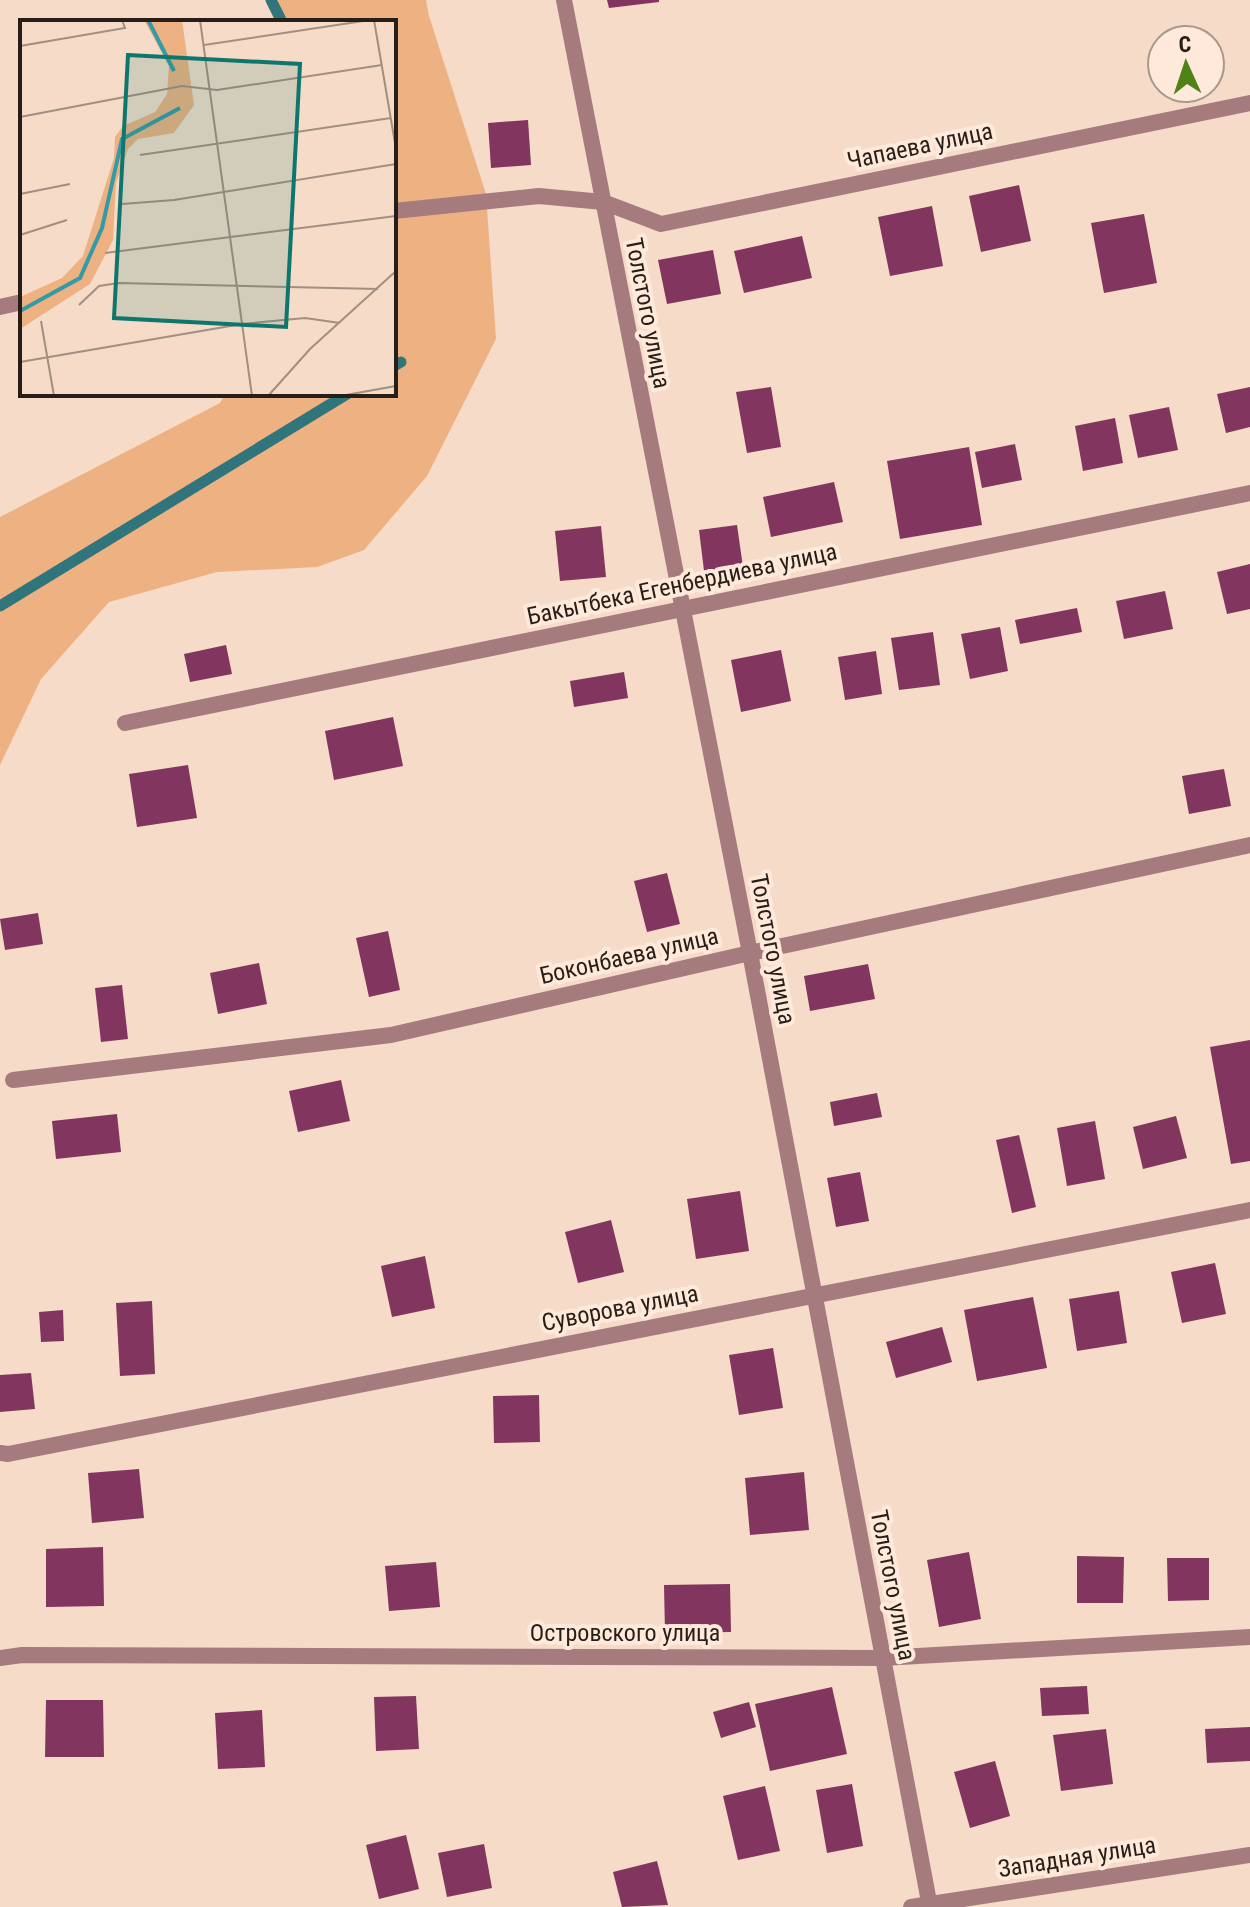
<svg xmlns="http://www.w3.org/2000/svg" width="1250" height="1907" font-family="'Roboto Condensed',sans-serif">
	<rect width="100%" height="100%" fill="#f5dbc8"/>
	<path fill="#eeb182" d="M271 0H426L429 16 486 194 496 339 427 476 364 550 317 567 217 572 109 602 41 679 0 765V517L220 403 225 394H394V22H283Z"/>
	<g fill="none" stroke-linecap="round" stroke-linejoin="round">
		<g stroke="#30757b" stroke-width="11">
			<path d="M271 0 282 22"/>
			<path d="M394 366 401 362"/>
			<path d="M0 606 347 394"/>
		</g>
	</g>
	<g fill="#82355e">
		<path d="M607 0H659V2L609 8Z"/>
		<path d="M528 120 531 165 491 168 488 123Z"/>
		<path d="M1019 185 1031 241 981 252 969 196Z"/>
		<path d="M932 206 943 266 890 276 878 217Z"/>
		<path d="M1144 214 1157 283 1104 293 1091 223Z"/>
		<path d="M802 236 812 278 744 293 734 251Z"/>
		<path d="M713 250 721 294 667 304 658 260Z"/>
		<path d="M771 387 781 447 747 453 736 392Z"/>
		<path d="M1250 387V427L1226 433 1217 394Z"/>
		<path d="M1169 407 1178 450 1138 458 1129 415Z"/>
		<path d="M1115 418 1123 463 1083 471 1075 426Z"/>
		<path d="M1015 444 1022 480 982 488 975 452Z"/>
		<path d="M969 447 982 525 900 539 887 461Z"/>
		<path d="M834 482 843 522 771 537 763 497Z"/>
		<path d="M737 525 744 574 705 579 699 530Z"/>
		<path d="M601 526 606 577 560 581 555 531Z"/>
		<path d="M1250 564V609L1227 614 1217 572Z"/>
		<path d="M1165 591 1173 629 1124 639 1116 601Z"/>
		<path d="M1077 608 1082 632 1020 644 1015 620Z"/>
		<path d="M1000 627 1008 671 970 679 961 634Z"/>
		<path d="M933 632 940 685 899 690 891 638Z"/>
		<path d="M226 645 232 674 190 682 184 654Z"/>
		<path d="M781 650 791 701 741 712 731 660Z"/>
		<path d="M876 651 882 694 845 700 838 657Z"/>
		<path d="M624 672 628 698 574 707 570 681Z"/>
		<path d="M393 717 403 766 334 780 325 731Z"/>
		<path d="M188 765 197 818 137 827 129 774Z"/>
		<path d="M1224 769 1231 806 1189 814 1182 776Z"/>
		<path d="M667 873 680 924 647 932 634 881Z"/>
		<path d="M38 913 43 944 5 950 0 919Z"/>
		<path d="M388 931 400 990 369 997 356 938Z"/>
		<path d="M259 963 267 1004 218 1014 210 973Z"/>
		<path d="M868 964 875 999 810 1011 804 976Z"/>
		<path d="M122 985 128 1039 101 1042 95 988Z"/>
		<path d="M1250 1040V1161L1231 1164 1210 1047Z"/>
		<path d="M341 1080 350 1121 298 1132 289 1091Z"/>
		<path d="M877 1093 882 1117 834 1126 830 1102Z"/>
		<path d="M117 1114 121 1152 56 1159 52 1121Z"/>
		<path d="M1176 1116 1187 1158 1143 1169 1133 1127Z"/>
		<path d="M1095 1121 1105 1179 1067 1186 1057 1128Z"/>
		<path d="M1019 1135 1036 1207 1012 1213 996 1140Z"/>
		<path d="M860 1172 869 1221 836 1227 827 1178Z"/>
		<path d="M740 1191 749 1251 696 1259 687 1199Z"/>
		<path d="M611 1220 624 1272 578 1283 565 1232Z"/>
		<path d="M425 1256 435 1308 392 1317 381 1266Z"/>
		<path d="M1215 1263 1226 1314 1182 1323 1171 1272Z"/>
		<path d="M1119 1291 1127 1343 1077 1351 1069 1299Z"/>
		<path d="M1033 1297 1047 1368 977 1381 964 1310Z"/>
		<path d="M152 1301 155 1374 120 1376 116 1303Z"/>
		<path d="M63 1310 64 1341 41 1342 39 1312Z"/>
		<path d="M942 1327 952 1362 896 1378 886 1342Z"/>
		<path d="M773 1348 783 1408 739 1415 729 1355Z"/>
		<path d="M31 1373 35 1409 0 1412V1375Z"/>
		<path d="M539 1395 540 1442 494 1443 493 1396Z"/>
		<path d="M139 1469 144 1518 92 1523 88 1473Z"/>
		<path d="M804 1472 809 1530 750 1535 745 1478Z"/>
		<path d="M103 1547 104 1606 46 1607V1549Z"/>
		<path d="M969 1552 981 1619 939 1627 927 1560Z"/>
		<path d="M1077 1556 1124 1557 1123 1603H1077Z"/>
		<path d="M1167 1558H1209V1600L1168 1601Z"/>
		<path d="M436 1562 440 1607 389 1611 385 1566Z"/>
		<path d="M730 1584 731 1632 665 1633 664 1585Z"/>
		<path d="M1087 1686 1089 1714 1042 1716 1040 1688Z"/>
		<path d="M832 1687 847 1754 770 1771 755 1704Z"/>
		<path d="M416 1696 419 1749 376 1751 374 1697Z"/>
		<path d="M46 1700H103L104 1757H45Z"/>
		<path d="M749 1702 756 1727 721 1738 713 1712Z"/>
		<path d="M262 1710 265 1767 218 1769 215 1713Z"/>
		<path d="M1250 1727V1761L1207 1763 1205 1729Z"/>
		<path d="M1106 1729 1113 1784 1061 1791 1053 1735Z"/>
		<path d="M995 1761 1010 1816 970 1828 954 1772Z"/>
		<path d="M852 1784 863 1846 827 1853 816 1790Z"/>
		<path d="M765 1786 780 1851 738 1860 723 1796Z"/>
		<path d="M406 1835 419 1889 379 1899 366 1845Z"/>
		<path d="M484 1844 492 1888 447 1897 438 1853Z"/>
		<path d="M657 1861 668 1905 622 1907 613 1872Z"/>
	</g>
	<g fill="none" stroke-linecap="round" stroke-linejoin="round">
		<g stroke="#a57b7e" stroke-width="16">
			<path d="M564 0 750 953 930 1907"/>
			<path d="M394 211 539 196 603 202 661 224 1250 103"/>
			<path d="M0 307 22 302"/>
			<path d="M125 723 1250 493"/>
			<path d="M13 1080 391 1035 750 953 1250 845"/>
			<path d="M0 1453 8 1454 1250 1210"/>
			<path d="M0 1658 22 1655 883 1658 1250 1637"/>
			<path d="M911 1907 1250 1855"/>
		</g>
	</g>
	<g text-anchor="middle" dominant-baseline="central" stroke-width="8" stroke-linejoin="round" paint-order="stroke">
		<g font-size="24" fill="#271e17" stroke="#ffe9da">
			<text transform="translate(920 146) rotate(-12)">Чапаева улица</text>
			<text transform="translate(648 313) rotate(79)">Толстого улица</text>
			<text transform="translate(682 584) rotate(-12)">Бакытбека Егенбердиева улица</text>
			<text transform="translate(773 949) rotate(79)">Толстого улица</text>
			<text transform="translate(629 956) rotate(-13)">Боконбаева улица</text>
			<text transform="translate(620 1308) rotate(-11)">Суворова улица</text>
			<text transform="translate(893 1585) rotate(79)">Толстого улица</text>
			<text x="625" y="1633">Островского улица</text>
			<text transform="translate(1077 1857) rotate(-9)">Западная улица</text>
		</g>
	</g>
	<g transform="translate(20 20)">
		<rect width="376" height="376" fill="#f5dbc8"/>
		<path d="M124 0H162L174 85 154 113 118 119 108 129 96 163 93 220 70 264 0 309V277L42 258 63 236 94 138 95 117 103 106 135 92 147 74 149 46Z" fill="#eeb182"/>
		<path fill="none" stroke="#349aa6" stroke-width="4" d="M128 0 154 51M0 291 60 258 82 208 102 119 160 88"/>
		<path fill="none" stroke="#a38f81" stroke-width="2" d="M180 0 232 376M354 0 376 129M184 25 350 0M0 26 105 8 102 0M0 97 162 66 197 70 362 45M120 135 371 98M0 174 50 164M102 184 154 180 376 144M0 215 47 200M85 233 376 196M59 285 79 266 99 263 358 269M21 301 34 376M0 342 222 304 285 298 320 303M248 376 290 329 376 251M320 376 376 366"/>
		<path fill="#0f766e" fill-opacity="0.15" stroke="#0f766e" stroke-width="4" d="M108 35 280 44 266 307 94 298Z"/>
		<rect width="376" height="376" fill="none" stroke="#271e17" stroke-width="4"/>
	</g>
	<g transform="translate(1186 64) rotate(357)"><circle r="38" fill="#ffe9da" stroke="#a9988c" stroke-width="2"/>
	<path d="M0-6L14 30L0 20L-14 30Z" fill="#4f8217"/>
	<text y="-12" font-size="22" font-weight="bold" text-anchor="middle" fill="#271e17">С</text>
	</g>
</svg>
